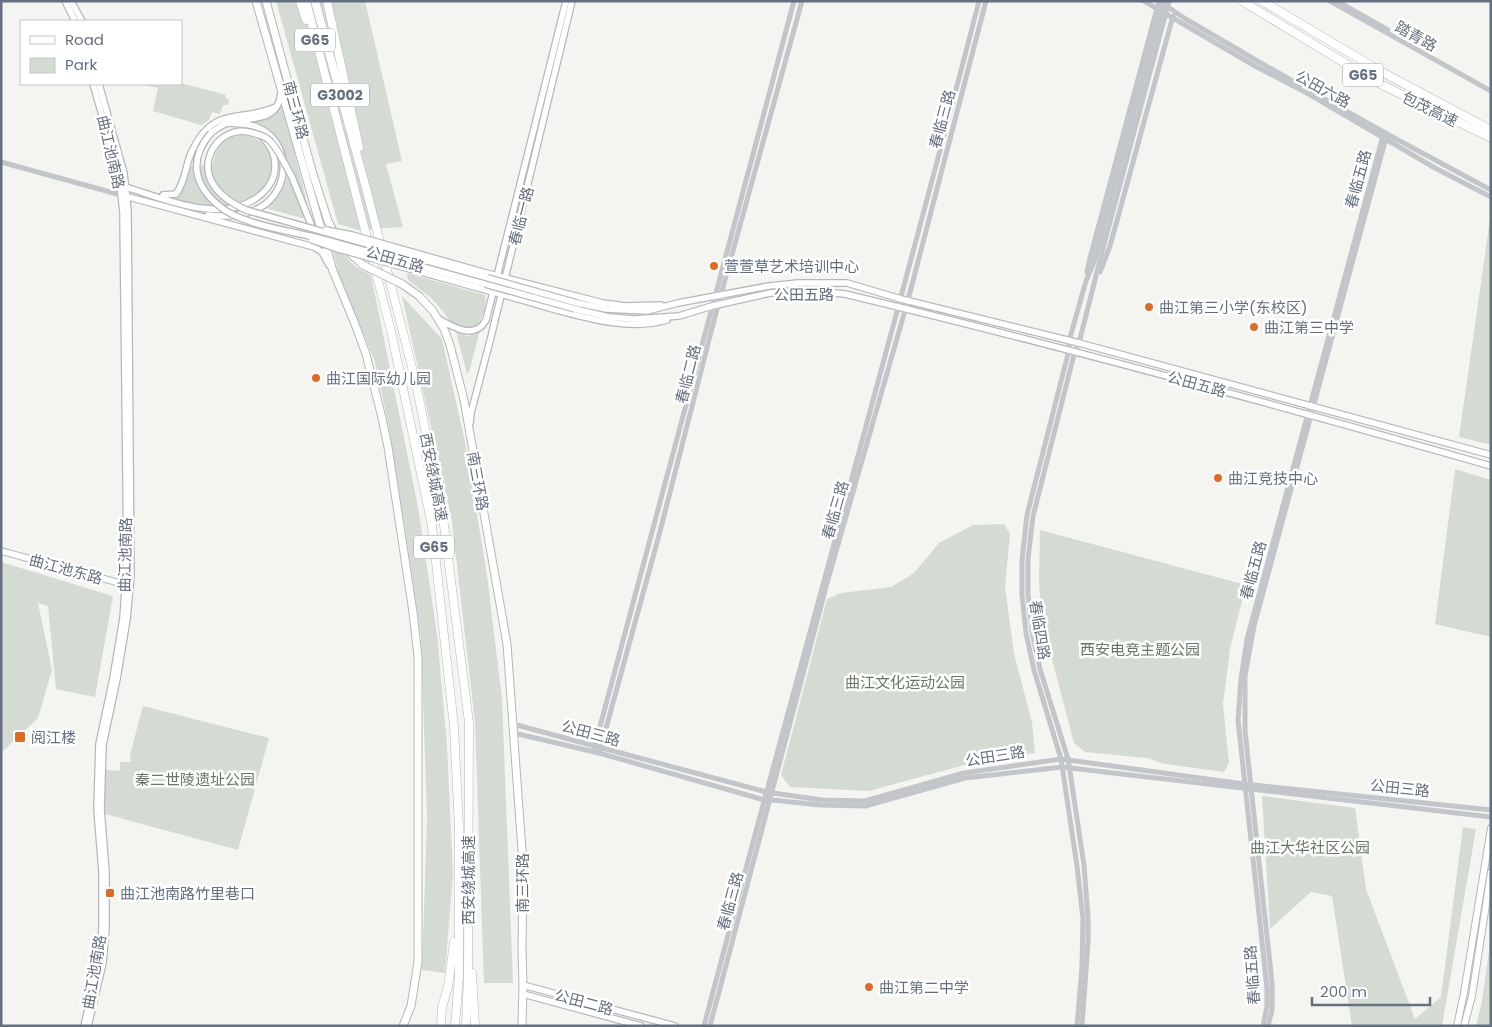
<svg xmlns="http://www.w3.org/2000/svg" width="1492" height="1027" font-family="Poppins,'Noto Sans SC',sans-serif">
	<rect width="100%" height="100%" fill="#f4f5f0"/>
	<g fill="#d4dbd2">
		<path d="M276 1H365L402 161 386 164 403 227 358 230 338 224Z"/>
		<path d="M181 83 226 95 225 98 229 100 228 105H223L220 114 212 112 209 120 201 125 153 111 158 88 141 84Z"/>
		<path d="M282 103 311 218 286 163 281 146 276 137 268 130 252 122C266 120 275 116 282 103Z"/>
		<path d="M241 135C267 136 281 163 266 185 246 212 200 211 173 197L178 194 189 166 213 165C215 147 224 138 241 135Z"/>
		<path d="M288 175 306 219 265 208C276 198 283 190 288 175Z"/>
		<path d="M1491 212V445L1459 437Z"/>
		<path d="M333 251 343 254 356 267 371 275 418 507 437 634 447 745 453 874 445 973 422 970 427 818 421 637 405 528 388 422 374 359 340 279Z"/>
		<path d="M407 273 485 295C488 305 482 319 476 327 451 332 448 315 433 300 426 293 416 287 408 280Z"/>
		<path d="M402 296 442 339 465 442 487 575 502 699 513 983H484L475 723 452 522Z"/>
		<path d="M456 332 467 336 479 334 469 372 467 374Z"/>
		<path d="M1455 469 1491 480V637L1435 624Z"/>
		<path d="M1004 524 1010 534 1005 587 1014 654 1032 722 1035 753 975 762 869 791 790 787 781 775 827 599 841 593 891 587 914 573 939 543 973 525Z"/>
		<path d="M1040 530 1246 585 1230 649 1223 704 1229 763 1224 772 1165 764 1147 758 1085 752 1074 743 1042 621 1039 582Z"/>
		<path d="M1 562 113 596 95 697 56 689 48 606 38 603 52 670 38 718 1 753Z"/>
		<path d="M143 706 269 738 238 850 105 814V770L120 771V762H131L130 755Z"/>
		<path d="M1262 796 1355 808 1366 889 1415 1019 1441 997 1463 827 1476 829 1442 1026H1352L1332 896 1311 892 1270 929Z"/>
		<path d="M1491 936V1026H1476L1482 1001Z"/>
	</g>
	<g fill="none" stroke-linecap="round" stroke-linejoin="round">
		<g stroke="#b4b8bd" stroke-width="8">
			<g id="secondary">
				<path d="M65 1 75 21"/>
				<path d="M71 1 82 21"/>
				<path d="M211 133C216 129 222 125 228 123 249 116 278 124 281 93"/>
				<path d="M292 177 318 242"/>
				<path d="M125 189 126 187C164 199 218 223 255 199 263 194 271 185 274 175 277 161 273 147 262 137"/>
				<path d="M163 195 176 194C186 181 185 165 192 151 214 105 239 123 276 107"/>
				<path d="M125 196 314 247 322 252 329 265"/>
				<path d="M208 215C225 217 246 216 261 207 291 189 291 143 259 128 249 123 238 124 228 123"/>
				<path d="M486 273 603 303 626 306 661 305"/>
				<path d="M482 289C504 295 527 301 549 308 587 318 628 331 667 320"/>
				<path d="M577 303 606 309 647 311 678 303 769 286 798 283H847L901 299 1079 343 1491 455"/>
				<path d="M575 309 609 317 634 319 679 316 712 306 770 293 813 291 845 294C1062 346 1277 405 1491 466"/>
				<path d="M439 319C454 328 475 340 486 320L566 1"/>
				<path d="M470 423 471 413 491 337 572 1"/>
				<path d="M1 551 127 585"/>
				<path d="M523 985 675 1026"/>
				<path d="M523 994 641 1026"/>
				<path d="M84 1026 99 963 102 928V872L97 809 99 744 113 678 123 618 127 562 123 213 119 174 93 84"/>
				<path d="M88 1026 103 963 106 928V872L101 809 103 745 117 679 127 619 131 576 128 211 124 173 99 84"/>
			</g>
		</g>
		<g stroke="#b3b6bb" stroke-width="8">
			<g id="primary">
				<path d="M1457 1026 1464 993 1491 828"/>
				<path d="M1464 1026 1472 996 1491 872"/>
			</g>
		</g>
		<g stroke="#b5b7bb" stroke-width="9">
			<g id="trunk">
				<path d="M256 1 333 271 355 324 366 354 382 418 388 447 413 612 418 657V962L411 1006 403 1026"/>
				<path d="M266 1 312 171 328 221 340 244 363 265"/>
				<path d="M402 284 419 296 433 311 444 329 450 345 464 400 507 644 523 864 522 950 523 985 522 1026"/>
			</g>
		</g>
		<g stroke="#b5b7bb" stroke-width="9">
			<g id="motorway">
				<path d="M300 1 306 20"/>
				<path d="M306 1 391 331 432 526 454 727 459 828V976L455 1026"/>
				<path d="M315 1 366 188 416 383 444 525 469 723 468 974 466 1026"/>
				<path d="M327 1 359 147"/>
				<path d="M1242 1 1376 82 1491 138"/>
				<path d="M1262 1 1382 72 1491 130"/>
				<path d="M472 973 475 1026"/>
				<path d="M441 1026 442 1007 448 987 454 942"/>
			</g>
		</g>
		<g stroke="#c2c5c9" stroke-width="5">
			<path d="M1144 1 1255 66 1307 93 1435 168 1491 197"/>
			<path d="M1330 1 1491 91"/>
			<path d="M1337 1 1388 30"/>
			<path d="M1 162 121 195"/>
			<path d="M1087 272 1090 258 1159 1 1184 18 1259 62 1387 134 1491 190"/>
			<path d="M1100 272 1110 246 1173 16"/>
			<path d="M513 724 766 792 822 800 865 801 964 773 1061 759 1244 784 1491 810"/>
			<path d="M514 733 599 753 761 799 821 805 865 806 965 778 1062 767 1491 817"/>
			<path d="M594 749 794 1"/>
			<path d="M600 750 658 539 718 305 802 1"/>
			<path d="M704 1026C794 684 891 344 979 1"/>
			<path d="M710 1026 827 583 908 300 986 1"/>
			<path d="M1077 1026 1082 967 1083 919 1077 866 1061 759 1034 670 1026 633 1022 595V560L1027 515 1069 350V341L1086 281 1095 259 1099 243"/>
			<path d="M1082 1026 1088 942V918L1084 865 1068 759 1040 669 1032 632 1028 594V559L1033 516 1075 351 1079 343 1104 244"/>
			<path d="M1263 1026 1267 1006V988L1238 720 1241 679 1247 639 1384 132"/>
			<path d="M1268 1026 1272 1010V983L1245 731V676L1254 626 1387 134"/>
		</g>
		<use href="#secondary" stroke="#fff" stroke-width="5.5"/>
		<use href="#primary" stroke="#fff" stroke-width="6"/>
		<use href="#trunk" stroke="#fff" stroke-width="7"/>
		<use href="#motorway" stroke="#fff" stroke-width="8"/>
		<g stroke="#b4b8bd" stroke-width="8" stroke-linecap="butt">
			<g id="secondary-bridge">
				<path d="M211 133C189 158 193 184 218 205 240 225 293 231 322 239 407 262 491 286 575 309"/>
				<path d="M292 177C285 165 279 150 270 141 266 137 261 135 256 134 225 121 196 156 213 184 221 197 233 204 246 210L577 303"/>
				<path d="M326 230 352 235 486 273"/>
				<path d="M312 240 335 248 482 289"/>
			</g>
		</g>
		<g stroke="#b5b7bb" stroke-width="9" stroke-linecap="butt">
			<path id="trunk-bridge" d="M363 265 402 284"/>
		</g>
		<g stroke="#c2c5c9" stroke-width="5">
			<path d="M1099 243 1164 1"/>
			<path d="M1104 244 1169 1"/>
		</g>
		<use href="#secondary-bridge" stroke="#fff" stroke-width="5.5"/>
		<use href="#trunk-bridge" stroke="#fff" stroke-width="7"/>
	</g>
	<g fill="#e16a24" stroke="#fff" stroke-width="2">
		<circle cx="714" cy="266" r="5"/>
		<circle cx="1149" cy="307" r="5"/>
		<circle cx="1254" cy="327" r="5"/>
		<circle cx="316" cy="378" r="5"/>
		<circle cx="1218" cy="478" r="5"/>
		<rect x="14" y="731" width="12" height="12" rx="2.5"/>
		<rect x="105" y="888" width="10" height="10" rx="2.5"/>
		<circle cx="869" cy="987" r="5"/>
	</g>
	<g text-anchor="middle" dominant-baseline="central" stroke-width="5" stroke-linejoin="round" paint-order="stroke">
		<g fill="#fff" stroke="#929ba7" stroke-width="1">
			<rect x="295" y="28.5" width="40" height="23" rx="4"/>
			<rect x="1343" y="63.5" width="40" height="23" rx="4"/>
			<rect x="311" y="83.5" width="58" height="23" rx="4"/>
			<rect x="414" y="535.5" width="40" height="23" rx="4"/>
		</g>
		<g font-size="14" font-weight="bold" fill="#647081">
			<text x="315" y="40">G65</text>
			<text x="1363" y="75">G65</text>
			<text x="340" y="95">G3002</text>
			<text x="434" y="547">G65</text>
		</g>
		<g font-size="15" fill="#647081" stroke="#fff">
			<text transform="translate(1416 36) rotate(29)">踏青路</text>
			<text transform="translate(1323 89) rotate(29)">公田六路</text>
			<text transform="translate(1430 109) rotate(26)">包茂高速</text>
			<text transform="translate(296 110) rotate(75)">南三环路</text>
			<text transform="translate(942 119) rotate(-75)">春临三路</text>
			<text transform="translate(111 152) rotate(77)">曲江池南路</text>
			<text transform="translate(1358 179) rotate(-75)">春临五路</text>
			<text transform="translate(521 216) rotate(-76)">春临一路</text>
			<text transform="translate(395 259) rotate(16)">公田五路</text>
			<text x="804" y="294">公田五路</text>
			<text transform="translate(688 374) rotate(-76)">春临二路</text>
			<text transform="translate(1197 384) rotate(15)">公田五路</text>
			<text transform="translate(434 477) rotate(79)">西安绕城高速</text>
			<text transform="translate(478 481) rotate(80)">南三环路</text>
			<text transform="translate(835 510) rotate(-74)">春临三路</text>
			<text transform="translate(125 555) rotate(-89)">曲江池南路</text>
			<text transform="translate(66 569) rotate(15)">曲江池东路</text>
			<text transform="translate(1253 570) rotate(-75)">春临五路</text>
			<text transform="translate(1040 630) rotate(81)">春临四路</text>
			<text transform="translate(591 733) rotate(15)">公田三路</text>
			<text transform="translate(995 756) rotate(-9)">公田三路</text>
			<text transform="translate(1400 788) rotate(6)">公田三路</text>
			<text transform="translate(468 880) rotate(-90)">西安绕城高速</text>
			<text transform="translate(522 883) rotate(-90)">南三环路</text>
			<text transform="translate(730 901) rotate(-75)">春临三路</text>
			<text transform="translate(94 972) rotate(-80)">曲江池南路</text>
			<text transform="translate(1252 975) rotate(-94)">春临五路</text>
			<text transform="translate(584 1002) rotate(15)">公田二路</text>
		</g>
		<g font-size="15" fill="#647081" stroke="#fff" text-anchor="start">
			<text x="724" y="266">萱萱草艺术培训中心</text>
			<text x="1159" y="307">曲江第三小学(东校区)</text>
			<text x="1264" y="327">曲江第三中学</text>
			<text x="326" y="378">曲江国际幼儿园</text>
			<text x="1228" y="478">曲江竞技中心</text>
			<text x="31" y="737">阅江楼</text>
			<text x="120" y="893">曲江池南路竹里巷口</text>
			<text x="879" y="987">曲江第二中学</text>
		</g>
		<g font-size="15" fill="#647962" stroke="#fff">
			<text x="1140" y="649">西安电竞主题公园</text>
			<text x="905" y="682">曲江文化运动公园</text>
			<text x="195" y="779">秦二世陵遗址公园</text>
			<text x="1310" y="847">曲江大华社区公园</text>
		</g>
	</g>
	<rect width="1492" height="1027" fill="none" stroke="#647081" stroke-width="5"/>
	<rect x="20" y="20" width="162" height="65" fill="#ffffff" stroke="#c1c6cd"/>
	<rect x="30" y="36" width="25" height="8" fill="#ffffff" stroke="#c1c6cd"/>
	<text x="65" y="45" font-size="15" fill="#647081">Road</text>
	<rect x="30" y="58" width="25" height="15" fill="#d4dbd2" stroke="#c1c6cd"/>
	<text x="65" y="70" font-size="15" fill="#647081">Park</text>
	<path d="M1312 997v8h118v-8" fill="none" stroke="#647081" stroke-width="2.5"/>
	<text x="1320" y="997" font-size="15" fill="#647081" stroke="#ffffff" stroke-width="4" paint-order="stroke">200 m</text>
</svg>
